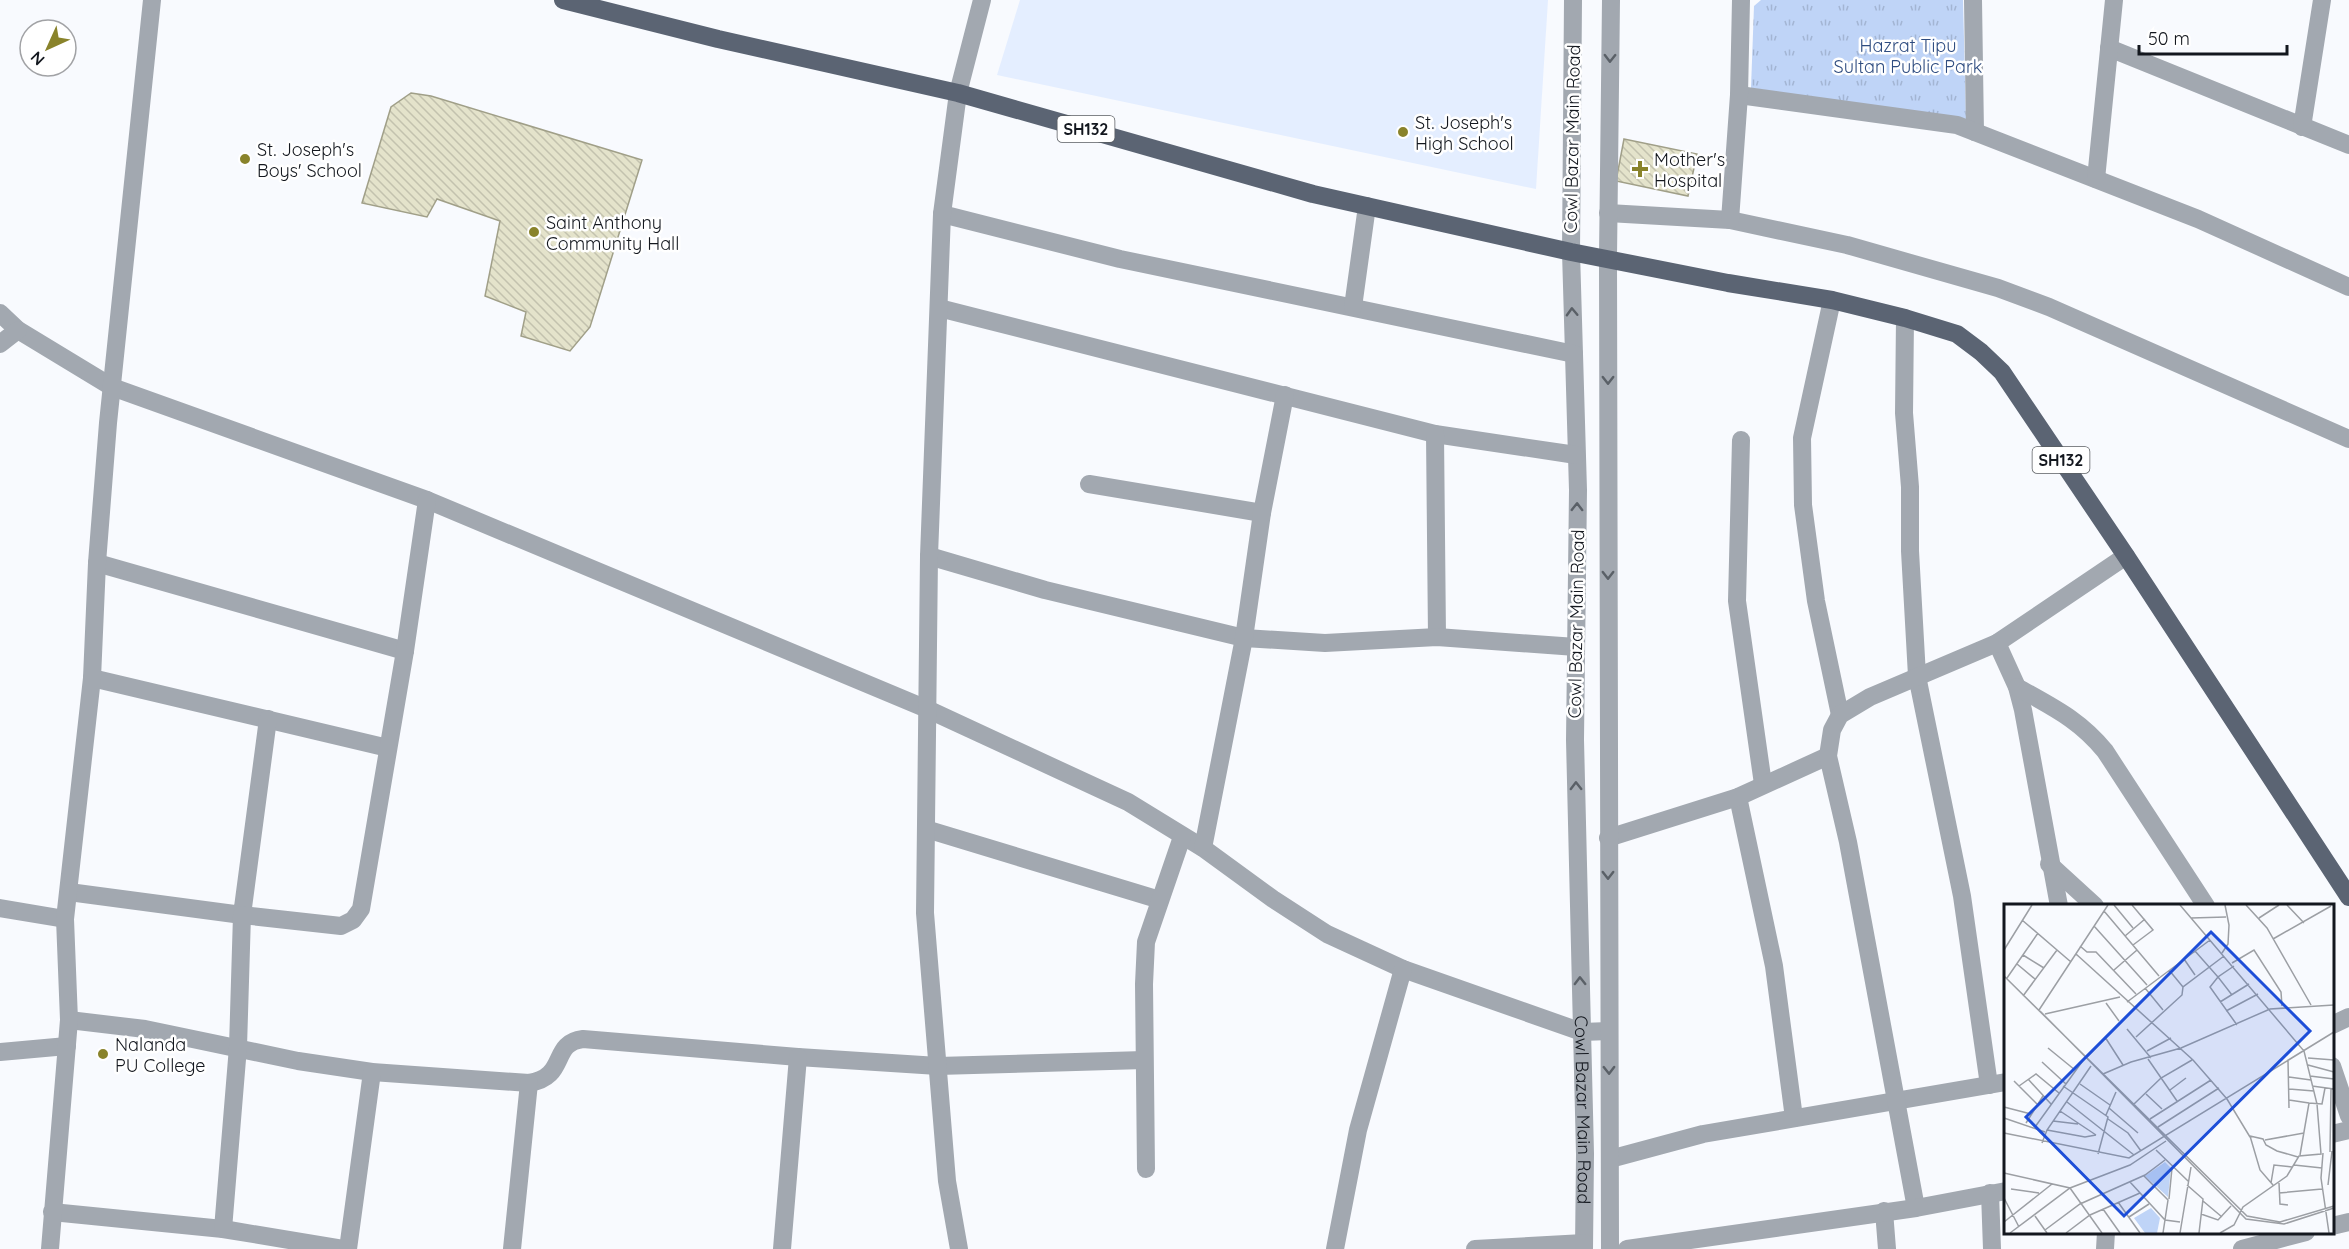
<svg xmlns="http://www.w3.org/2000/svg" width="2349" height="1249" font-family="Quicksand,sans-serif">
	<defs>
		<pattern id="grass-tufts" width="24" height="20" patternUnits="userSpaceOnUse" patternTransform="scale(1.5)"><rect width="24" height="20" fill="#bfd4f7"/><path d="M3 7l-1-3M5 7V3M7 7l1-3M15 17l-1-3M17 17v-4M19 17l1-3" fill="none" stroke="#a3b5d3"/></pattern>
		<pattern id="building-back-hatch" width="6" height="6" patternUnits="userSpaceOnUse" patternTransform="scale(1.5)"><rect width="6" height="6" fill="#e4e3cb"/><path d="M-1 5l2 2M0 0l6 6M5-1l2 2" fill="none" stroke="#c3c2ae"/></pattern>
	</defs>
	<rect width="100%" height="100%" fill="#f8fafe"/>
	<path fill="#e4eeff" d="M1020 0H1548L1536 189 997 75Z"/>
	<path fill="url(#grass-tufts)" d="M1761 0H1963L1966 119 1751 88 1754 6Z"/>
	<g fill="url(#building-back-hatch)" stroke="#a09f88" stroke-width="1.5">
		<path d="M411 93 431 96 642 160 590 327 570 351 521 336 526 312 485 296 500 221 437 199 427 217 362 203 391 107Z"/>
		<path d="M1624 139 1697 154 1688 196 1616 181Z"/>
	</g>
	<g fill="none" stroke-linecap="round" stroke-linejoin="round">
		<g stroke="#a2a8b0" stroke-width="18">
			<path id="s1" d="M1573 0 1571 252 1578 490 1575 740 1585 1154 1584 1249"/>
			<path d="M1973 0 1975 132"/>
			<path d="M2109 48 2349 145"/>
			<path d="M1739 95 1957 125 2198 219 2349 287"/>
			<path d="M2302 127 2322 0"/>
			<path d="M2096 179 2114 0"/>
			<path d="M1608 213 1730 220 1847 245 1998 288 2049 307 2349 439"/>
			<path d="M942 214 1120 259 1574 354"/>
			<path d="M1730 220 1739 95 1741 0"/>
			<path d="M1832 300 1802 438 1803 505 1816 601 1840 715"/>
			<path d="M1353 307 1367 206"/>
			<path d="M939 308 1435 434 1576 455"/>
			<path d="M0 313 18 330 112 387 427 500 927 709 1128 802 1203 848 1273 899 1327 934 1403 969 1582 1032 1609 1031"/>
			<path d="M1905 318 1904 413 1910 487V551L1917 676 1962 896 1989 1085"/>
			<path d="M0 344 18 330"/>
			<path d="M1435 434 1437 637"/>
			<path d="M1741 440 1737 601 1763 784"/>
			<path d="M1089 484 1262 513"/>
			<path d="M929 556 1045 590 1244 638 1325 643 1437 637 1576 647"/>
			<path d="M97 563 405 651"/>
			<path d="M1997 643 2017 687 2023 710 2059 906"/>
			<path d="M92 678 388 748"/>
			<path d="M2017 687C2052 707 2079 719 2105 751L2206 906"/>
			<path d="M1738 797 1774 966 1794 1118"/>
			<path d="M926 829 1160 900"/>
			<path d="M1608 838 1738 797 1828 756"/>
			<path d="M1203 848 1244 638 1262 513 1285 395"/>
			<path d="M2049 864 2095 906"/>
			<path d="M69 892 242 915 268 719"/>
			<path d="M0 908 65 919"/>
			<path d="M69 1020 145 1029 298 1061 372 1072 529 1083C568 1077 550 1043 583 1039L798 1057 938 1066 1144 1060"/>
			<path d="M2332 1025 2349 1017"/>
			<path d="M0 1052 67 1046"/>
			<path d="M2332 1066 2349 1116"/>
			<path d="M2332 1134 2349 1130"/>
			<path d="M1610 1159 1703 1134 2006 1082"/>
			<path d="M1146 1169 1144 984 1146 942 1182 837"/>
			<path d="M1990 1193 1992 1249"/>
			<path d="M1916 1208 1848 842 1828 756 1832 730 1840 715 1870 697 1997 643 2126 556"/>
			<path d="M1884 1211 1887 1249"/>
			<path d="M52 1212 223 1229 343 1249"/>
			<path d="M2332 1226 2349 1222"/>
			<path d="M223 1229 238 1047 242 915 341 926 353 920 361 909 405 651 427 500"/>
			<path d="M50 1249 69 1020 65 919 92 678 97 563 108 423 152 0"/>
			<path d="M348 1249 372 1072"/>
			<path d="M512 1249 529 1083"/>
			<path d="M782 1249 798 1057"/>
			<path d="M959 1249 947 1181 925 913 929 556 942 214 958 93 982 0"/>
			<path d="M1335 1249 1358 1130 1403 969"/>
			<path d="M1475 1249 1584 1243"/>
			<path d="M1610 1249 1608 258 1611 0"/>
			<path d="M1627 1249 1916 1208 2006 1191"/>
			<path d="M2105 1249 2106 1232"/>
			<path d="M2242 1249 2306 1232"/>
		</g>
		<path stroke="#5b6473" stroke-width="18" d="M563 0 718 39 958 93 1313 194 1571 252 1728 283 1832 300 1905 318 1957 334 1981 352 2002 372 2126 556 2349 897"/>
	</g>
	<defs><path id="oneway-chevron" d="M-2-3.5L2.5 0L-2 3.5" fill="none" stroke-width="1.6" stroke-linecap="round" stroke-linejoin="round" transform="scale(1.5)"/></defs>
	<g stroke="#5a6067">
		<use href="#oneway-chevron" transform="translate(1610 58) rotate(91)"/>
		<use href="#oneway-chevron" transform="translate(1572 312) rotate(-92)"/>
		<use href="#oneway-chevron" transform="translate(1608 380) rotate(90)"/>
		<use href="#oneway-chevron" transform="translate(1577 507) rotate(-89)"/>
		<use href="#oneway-chevron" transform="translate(1608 575) rotate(90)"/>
		<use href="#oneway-chevron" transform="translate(1576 786) rotate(-91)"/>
		<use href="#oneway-chevron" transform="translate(1608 875) rotate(90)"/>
		<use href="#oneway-chevron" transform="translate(1580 981) rotate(-91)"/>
		<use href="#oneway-chevron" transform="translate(1609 1070) rotate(89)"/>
	</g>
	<g fill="#89832b" stroke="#fff" stroke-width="2">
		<circle cx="1403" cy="132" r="6"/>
		<circle cx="245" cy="159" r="6"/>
		<path d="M1637 160h6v6h6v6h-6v6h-6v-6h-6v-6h6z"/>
		<circle cx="534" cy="232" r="6"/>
		<circle cx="103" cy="1054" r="6"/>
	</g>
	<g text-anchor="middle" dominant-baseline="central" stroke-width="5" stroke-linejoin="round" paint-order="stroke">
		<g fill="#fff" stroke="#5a5d62" stroke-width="1.5">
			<rect x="1057.5" y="116" width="57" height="26" rx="4.5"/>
			<rect x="2032.5" y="447" width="57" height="26" rx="4.5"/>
		</g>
		<g font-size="16" font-weight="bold" fill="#13171e">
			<text x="1086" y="129">SH132</text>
			<text x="2061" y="460">SH132</text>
		</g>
		<g font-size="18" fill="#2e4c80" stroke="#fff">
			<text x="1908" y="45">Hazrat Tipu<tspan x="1908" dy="21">Sultan Public Park</tspan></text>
		</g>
		<g font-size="18" fill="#13171e" stroke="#fff" text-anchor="start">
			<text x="1415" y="122">St. Joseph's<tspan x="1415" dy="21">High School</tspan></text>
			<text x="257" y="149">St. Joseph's<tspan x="257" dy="21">Boys' School</tspan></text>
			<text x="1654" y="159">Mother's<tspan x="1654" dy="21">Hospital</tspan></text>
			<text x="546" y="222">Saint Anthony<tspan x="546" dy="21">Community Hall</tspan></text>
			<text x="115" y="1044">Nalanda<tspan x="115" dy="21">PU College</tspan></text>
		</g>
		<g font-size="18" fill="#13171e" stroke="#fff">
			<text transform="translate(1572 139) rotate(-89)">Cowl Bazar Main Road</text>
			<text transform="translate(1576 624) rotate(-89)">Cowl Bazar Main Road</text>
			<text stroke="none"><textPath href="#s1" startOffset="1110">Cowl Bazar Main Road</textPath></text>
		</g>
	</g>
	<g transform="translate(2004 904)">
		<rect width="330" height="330" fill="#f8fafe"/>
		<path d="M161 258 167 264 164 293 141 272ZM147 304 156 314 153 329H141L130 314Z" fill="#bfd4f7"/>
		<path fill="none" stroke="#9c9fa4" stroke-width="1.5" d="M110 1 129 24M128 1 149 26 129 41M176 1 300 147 313 200 317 250 295 252 283 272 239 303 230 321 216 329M242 1 263 24 307 101M283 1 300 19M100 7 155 72M187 14 222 13M255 14 275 1M18 16 67 58M90 22 143 81M121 32 141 15M269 35 327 2M76 42 83 48H92L132 90M0 46 28 1M191 47 214 73 206 83 233 121M218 49 224 40 225 21 221 1M72 50 189 156 223 195 246 233M19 51 40 64M180 55 191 71M228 59 250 46 277 88 278 102M13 60 31 75M110 66 133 46M165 66 179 83M0 72 243 312 276 318 330 302M3 74 34 29M141 84 159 106M228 91 214 73 230 62M19 92 53 46M123 98 206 36M216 98 245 80M102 99 115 117M35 106 104 1M36 107 242 315 280 320 330 304M222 107 254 90M41 110 116 93M123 125 147 154M101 133 119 161M132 133 178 91 179 83 220 52M44 144 71 166M143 147 167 134M83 153 131 104M304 154 330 156M144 155 173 197M284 157 285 204M38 158 62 180M304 161 330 168M99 170 127 158 177 144 266 105 330 101M306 172 330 175M285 173 307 176M24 175 47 200M10 177 33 200M76 180 106 201M15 182 32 170 55 189M59 182 104 213 94 250M308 182 330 185M285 185 310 187M166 186 182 174M142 190 158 205M285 196 305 199M63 198 130 251M130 200 157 174 188 156M0 203 27 210M105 204 134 229M56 207 92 231M102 211 112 188M0 214 41 228M104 215 124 229 137 247M146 215 207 176M49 217 74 220M22 219 39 192M31 223 80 155M154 223 215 184M43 226 81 233 92 231M0 229 125 254 330 128M261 236 300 229M38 239 43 226 87 162M152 246 184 277M326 248 327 184M319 249 317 274 325 329M296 251 305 199 318 200 321 184M290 261 318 264M0 269 66 284 98 329M140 272 164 296 159 329M126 278 161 316 176 318M267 279 270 261 288 263M275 279 276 300 284 301M183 281 199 295 195 329M269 281 256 266 246 232 259 235 262 241 273 247 294 253M324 281 328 247M7 285 35 289M275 289 318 285M0 294 15 323M165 295 168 264M199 297 218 313M114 298 136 329M99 305 116 329M197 310 214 316 227 302M31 312 43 329M125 313 145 300M0 318 48 280M41 326 76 300 141 271 161 256M6 329 66 284 126 261 162 237M62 329 86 311 136 289M176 329 187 263"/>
		<path fill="#1d4ed8" fill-opacity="0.15" stroke="#1d4ed8" stroke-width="3" d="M207 28 306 127 120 312 22 213Z"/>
		<rect width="330" height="330" fill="none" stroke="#13171e" stroke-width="3"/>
	</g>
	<g transform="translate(48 48) rotate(225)"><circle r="28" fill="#ffffff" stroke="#a1a2a5" stroke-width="1.5"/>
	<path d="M0-4.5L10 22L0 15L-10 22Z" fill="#89832b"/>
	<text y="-9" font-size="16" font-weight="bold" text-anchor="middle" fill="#13171e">N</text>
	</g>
	<path d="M2139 45v9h148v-9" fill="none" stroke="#13171e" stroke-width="3"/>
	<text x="2148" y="45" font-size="18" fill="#13171e" stroke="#ffffff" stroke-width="4.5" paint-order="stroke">50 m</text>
</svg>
